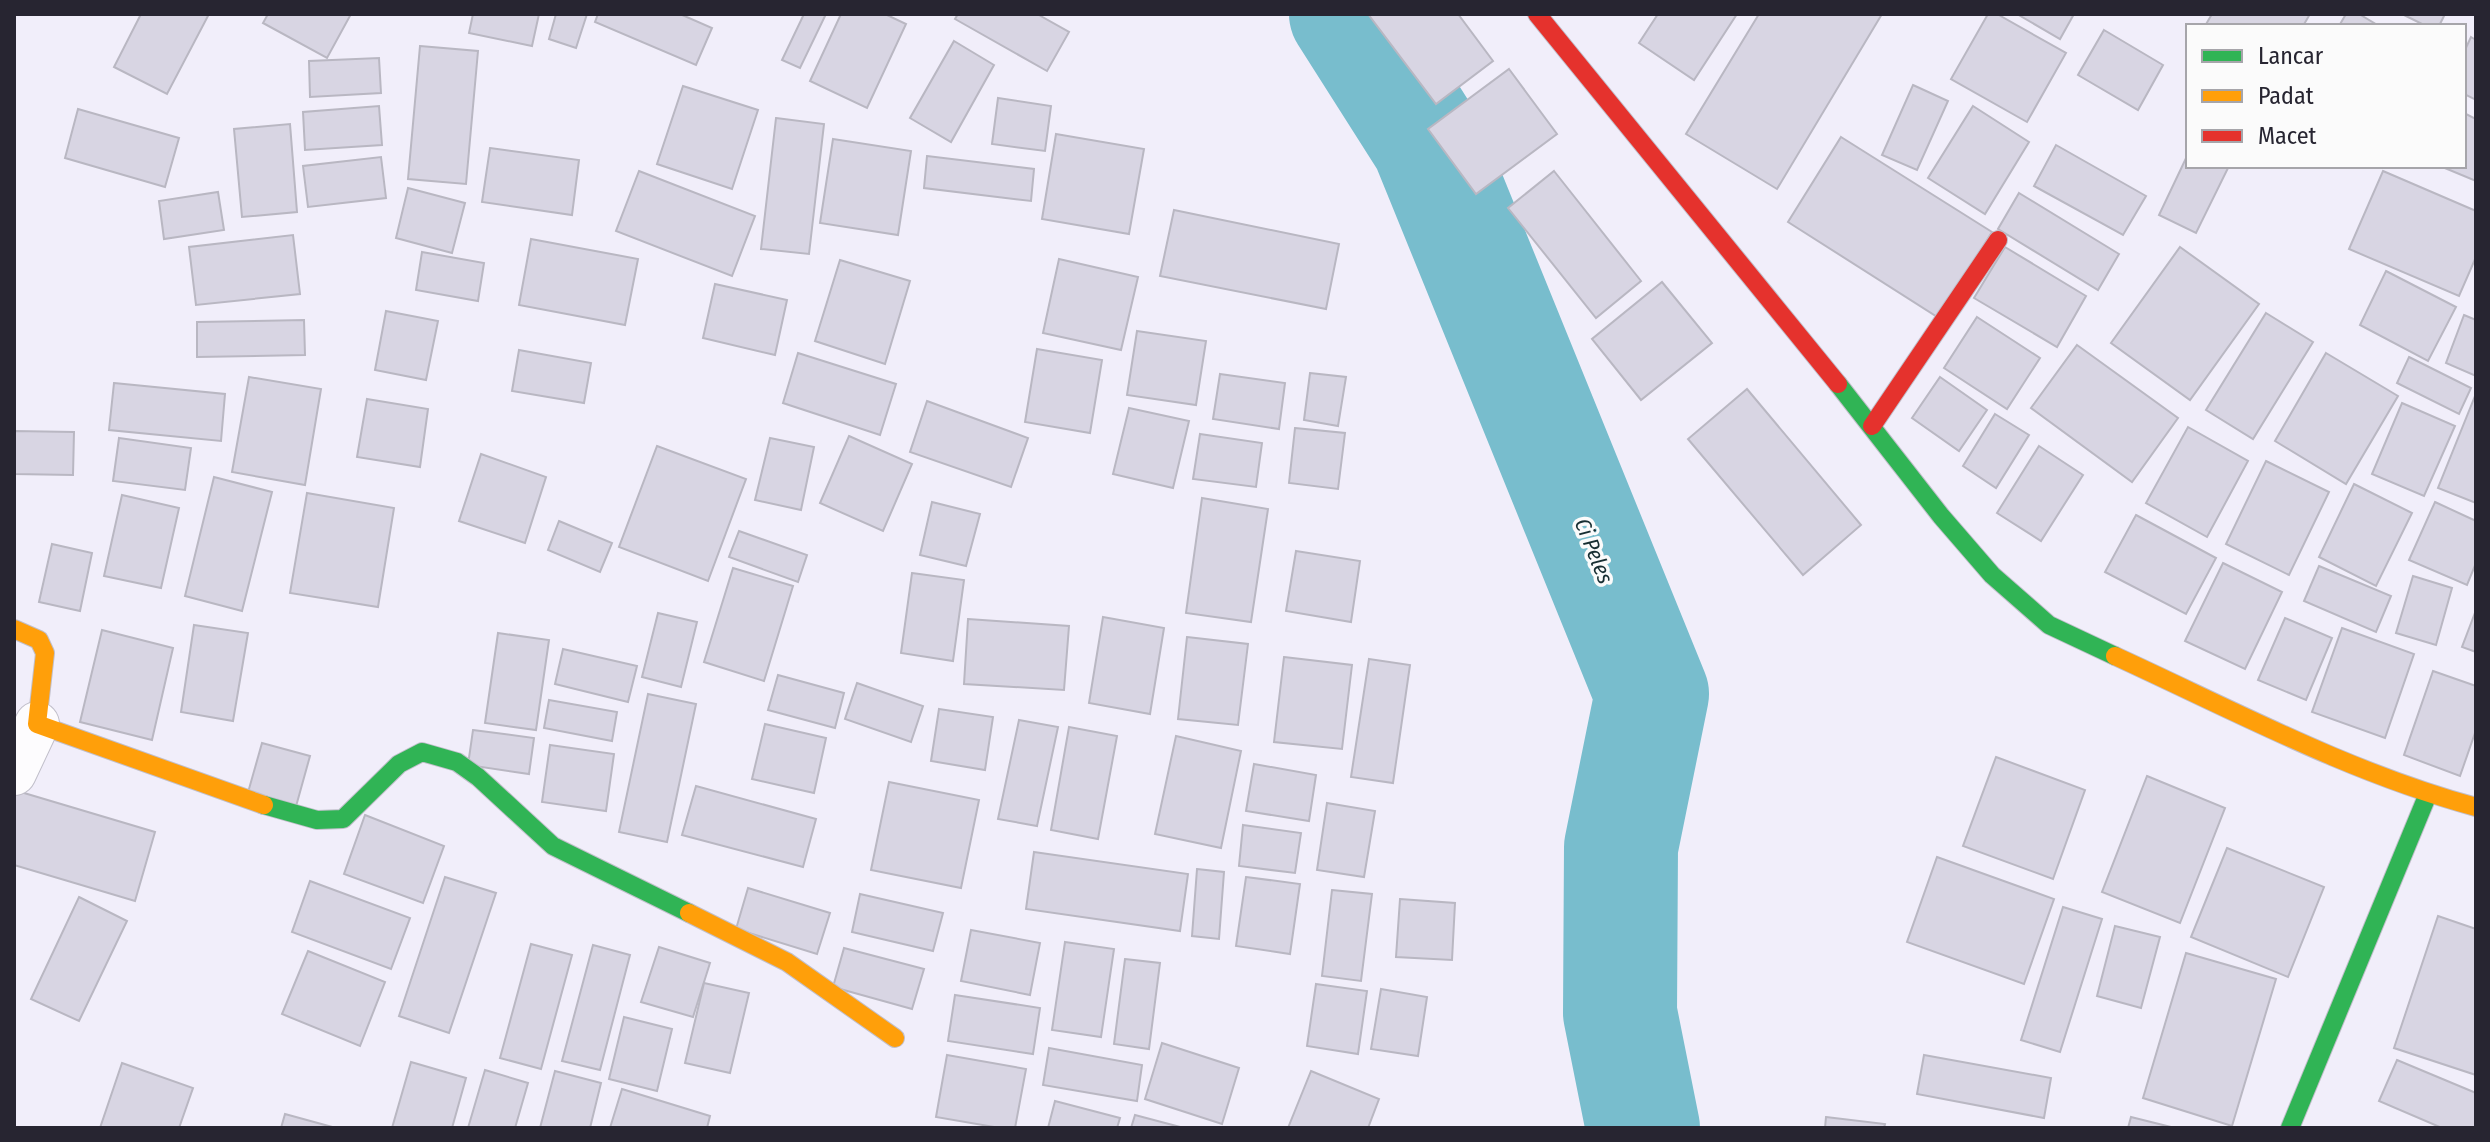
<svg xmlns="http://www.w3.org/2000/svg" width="2490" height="1142" font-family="'Fira Sans Condensed',sans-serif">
	<rect width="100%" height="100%" fill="#f1eefa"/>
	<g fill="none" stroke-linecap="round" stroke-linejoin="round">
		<path stroke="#78bdcd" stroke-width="114" d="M1346 14 1428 143 1652 694 1621 847 1620 1013 1643 1128"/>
	</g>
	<g fill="#d8d5e3" stroke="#b9b7c2" stroke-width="2">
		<path d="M141 14H209L167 94 114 67Z"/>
		<path d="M268 14H351L327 58 263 23Z"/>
		<path d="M473 14H539L532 46 469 33Z"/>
		<path d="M556 14H587L576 48 549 39Z"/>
		<path d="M598 14H680L712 28 696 65 595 22Z"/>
		<path d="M804 14H826L800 68 782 60Z"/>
		<path d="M841 14H885L906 24 867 108 810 81Z"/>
		<path d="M958 14H1037L1069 32 1047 71 955 19Z"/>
		<path d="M1368 14H1458L1493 61 1436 104Z"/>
		<path d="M1658 14H1737L1694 80 1639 43Z"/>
		<path d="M1759 14H1882L1777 189 1686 134Z"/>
		<path d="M1988 14H1997L2066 53 2027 122 1951 79Z"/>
		<path d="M2017 14H2074L2060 39Z"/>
		<path d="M2212 14H2310L2303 26H2205Z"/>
		<path d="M2346 14H2359L2379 26H2339Z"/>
		<path d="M2402 14H2445L2439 26H2426Z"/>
		<path d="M2104 30 2163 65 2138 110 2078 75Z"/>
		<path d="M2471 37 2476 40V100L2464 94V52Z"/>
		<path d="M954 41 994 65 951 142 910 118Z"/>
		<path d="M420 46 478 51 466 184 408 179Z"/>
		<path d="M379 58 381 93 310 97 309 61Z"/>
		<path d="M1509 69 1557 134 1476 194 1428 129Z"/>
		<path d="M1913 85 1948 101 1917 170 1882 155Z"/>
		<path d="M683 86 758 110 732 189 657 164Z"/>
		<path d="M998 98 1051 106 1045 151 992 144Z"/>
		<path d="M379 106 382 145 305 150 303 112Z"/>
		<path d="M1973 106 2029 142 1985 214 1928 178Z"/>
		<path d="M78 109 179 138 165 187 65 158Z"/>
		<path d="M2464 113 2476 119V181L2440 166H2464Z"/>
		<path d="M776 118 824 124 809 254 761 249Z"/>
		<path d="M290 124 297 212 242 217 234 129Z"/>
		<path d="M1056 134 1144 149 1129 234 1042 219Z"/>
		<path d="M1841 137 1992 232 1939 318 1788 222Z"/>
		<path d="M833 139 911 151 898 235 820 223Z"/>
		<path d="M2056 145 2146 196 2123 235 2034 186Z"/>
		<path d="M490 148 579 160 572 215 482 202Z"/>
		<path d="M2188 154V166H2229L2196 233 2159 215Z"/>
		<path d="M927 156 1034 169 1031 201 924 188Z"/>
		<path d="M381 157 386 198 308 207 303 166Z"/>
		<path d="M639 171 755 216 732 276 616 231Z"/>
		<path d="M1554 171 1641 281 1596 318 1508 208Z"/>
		<path d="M2383 171 2476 211V257L2459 296 2349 249Z"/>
		<path d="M408 188 465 203 452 253 396 238Z"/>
		<path d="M218 192 224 230 164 239 159 201Z"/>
		<path d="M2019 193 2119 254 2098 290 1998 229Z"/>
		<path d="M1174 210 1339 244 1326 309 1160 276Z"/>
		<path d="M293 235 300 294 196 305 189 247Z"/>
		<path d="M531 239 638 259 625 325 519 305Z"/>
		<path d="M2005 247 2086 296 2057 347 1974 298Z"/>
		<path d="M2180 247 2259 304 2190 400 2111 343Z"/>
		<path d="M422 252 484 263 478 301 416 290Z"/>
		<path d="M1059 259 1138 277 1121 350 1043 333Z"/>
		<path d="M840 260 910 281 885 364 815 341Z"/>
		<path d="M2386 271 2456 307 2428 361 2360 325Z"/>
		<path d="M1662 282 1712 343 1641 400 1592 339Z"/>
		<path d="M715 284 787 300 775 355 703 338Z"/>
		<path d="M386 311 438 321 426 380 375 370Z"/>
		<path d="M2266 313 2313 342 2253 439 2206 410Z"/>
		<path d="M2464 315 2476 320V376L2446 363Z"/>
		<path d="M1977 317 2040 358 2007 409 1944 368Z"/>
		<path d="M304 320 305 355 197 357V322Z"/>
		<path d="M1137 331 1206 341 1196 405 1127 395Z"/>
		<path d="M2077 345 2178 418 2132 482 2031 408Z"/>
		<path d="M1037 349 1102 360 1090 433 1025 422Z"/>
		<path d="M519 350 591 363 584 403 512 391Z"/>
		<path d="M798 353 896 384 880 435 783 403Z"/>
		<path d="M2326 353 2398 396 2346 484 2275 441Z"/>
		<path d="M2409 357 2471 388 2459 414 2397 383Z"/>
		<path d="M1310 373 1346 377 1338 426 1304 420Z"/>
		<path d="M1220 374 1285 383 1279 429 1213 419Z"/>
		<path d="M249 377 321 389 305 485 232 472Z"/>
		<path d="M1940 377 1987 410 1959 451 1912 418Z"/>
		<path d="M114 383 225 394 221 441 109 430Z"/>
		<path d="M1747 389 1861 525 1803 575 1688 439Z"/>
		<path d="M2475 396 2476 397V503L2438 488Z"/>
		<path d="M367 399 428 409 420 467 357 457Z"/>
		<path d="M927 401 1028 438 1011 487 910 452Z"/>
		<path d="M2402 403 2455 426 2424 496 2372 474Z"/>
		<path d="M1129 408 1189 421 1173 488 1113 474Z"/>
		<path d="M1995 414 2029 435 1996 488 1963 466Z"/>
		<path d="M2188 427 2248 461 2207 537 2146 503Z"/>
		<path d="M1295 428 1345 433 1338 489 1289 483Z"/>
		<path d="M14 431 74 432 73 475 14 474Z"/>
		<path d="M1200 434 1262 443 1256 487 1193 479Z"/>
		<path d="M849 436 912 464 883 531 820 503Z"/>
		<path d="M119 438 191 448 185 490 113 481Z"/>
		<path d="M770 438 814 447 801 510 755 500Z"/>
		<path d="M657 446 746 479 708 581 619 547Z"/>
		<path d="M2039 446 2083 475 2041 541 1997 513Z"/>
		<path d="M481 454 546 477 525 543 459 521Z"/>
		<path d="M2266 461 2329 492 2289 575 2226 544Z"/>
		<path d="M214 477 272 492 242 611 185 596Z"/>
		<path d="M2354 484 2412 513 2376 586 2319 557Z"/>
		<path d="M307 493 394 508 378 607 290 593Z"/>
		<path d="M122 495 179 508 161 588 104 576Z"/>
		<path d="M1202 498 1268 509 1251 622 1186 613Z"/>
		<path d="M932 502 980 514 966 566 920 555Z"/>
		<path d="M2435 502 2476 521V563L2467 585 2409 560Z"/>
		<path d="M2136 515 2216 558 2186 614 2105 572Z"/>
		<path d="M559 521 612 543 600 572 548 550Z"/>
		<path d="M739 531 807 555 798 582 729 557Z"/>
		<path d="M52 544 92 553 80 611 39 602Z"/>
		<path d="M1296 551 1360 561 1351 622 1286 611Z"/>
		<path d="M2223 563 2282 592 2245 669 2185 641Z"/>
		<path d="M2319 566 2391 596 2376 632 2304 601Z"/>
		<path d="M733 568 793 586 764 681 704 662Z"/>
		<path d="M912 573 964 580 953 661 901 653Z"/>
		<path d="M2413 576 2452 588 2436 645 2396 633Z"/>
		<path d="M2476 610V652L2462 647Z"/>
		<path d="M658 613 697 622 681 687 642 677Z"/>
		<path d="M1103 617 1164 628 1150 714 1089 703Z"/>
		<path d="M2285 618 2332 638 2306 700 2258 680Z"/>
		<path d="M968 619 1069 626 1064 690 964 684Z"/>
		<path d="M194 625 248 633 233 721 181 712Z"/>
		<path d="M2342 628 2414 654 2385 738 2312 712Z"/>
		<path d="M102 630 173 648 152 740 80 722Z"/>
		<path d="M498 633 549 640 536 730 485 723Z"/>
		<path d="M1187 637 1248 644 1238 725 1178 719Z"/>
		<path d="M563 649 637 666 628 702 555 684Z"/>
		<path d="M1284 657 1352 665 1342 749 1274 742Z"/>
		<path d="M1369 659 1410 665 1393 783 1351 777Z"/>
		<path d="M2433 671 2476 686V730L2460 776 2404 755Z"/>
		<path d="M778 675 844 693 835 728 768 710Z"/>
		<path d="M857 683 923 706 911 742 845 719Z"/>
		<path d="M648 694 696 704 667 842 619 832Z"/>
		<path d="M549 700 617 712 612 741 544 728Z"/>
		<path d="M939 709 993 717 985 770 931 761Z"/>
		<path d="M1019 720 1058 727 1037 826 998 819Z"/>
		<path d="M765 724 826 738 814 793 752 779Z"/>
		<path d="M1069 727 1117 736 1098 839 1051 830Z"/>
		<path d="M473 730 534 738 529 774 468 765Z"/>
		<path d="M1176 736 1241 751 1221 848 1155 834Z"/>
		<path d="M262 743 310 756 295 810 247 796Z"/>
		<path d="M550 745 614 754 606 811 542 802Z"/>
		<path d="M1996 757 2085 790 2053 879 1963 846Z"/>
		<path d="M1254 764 1316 775 1309 821 1246 811Z"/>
		<path d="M2147 776 2225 808 2180 923 2102 892Z"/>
		<path d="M889 782 979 800 961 888 871 870Z"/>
		<path d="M696 786 816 819 803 867 682 835Z"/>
		<path d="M14 790 155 832 135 901 14 865Z"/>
		<path d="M1327 803 1375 811 1364 877 1317 870Z"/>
		<path d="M365 815 444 846 423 903 344 874Z"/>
		<path d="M1243 825 1301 833 1295 873 1239 866Z"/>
		<path d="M2227 848 2324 887 2288 977 2191 937Z"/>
		<path d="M1034 852 1188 874 1180 931 1026 909Z"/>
		<path d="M1937 857 2054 899 2024 984 1907 942Z"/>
		<path d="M1197 869 1224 872 1219 939 1192 936Z"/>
		<path d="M445 877 496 893 449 1033 399 1016Z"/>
		<path d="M1246 877 1300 884 1290 954 1236 946Z"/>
		<path d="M310 881 410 918 391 969 292 932Z"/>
		<path d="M748 888 830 913 817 954 736 929Z"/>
		<path d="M1332 890 1372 894 1361 981 1322 976Z"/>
		<path d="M860 894 943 913 933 951 852 932Z"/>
		<path d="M79 897 127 921 79 1021 31 999Z"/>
		<path d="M1400 899 1455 903 1452 960 1396 957Z"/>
		<path d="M2063 907 2102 919 2060 1052 2021 1040Z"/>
		<path d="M2438 916 2476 929V1075L2394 1048Z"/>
		<path d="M2115 926 2160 937 2141 1008 2097 996Z"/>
		<path d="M971 930 1040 943 1030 995 961 981Z"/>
		<path d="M1065 942 1114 949 1101 1037 1052 1030Z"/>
		<path d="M531 944 572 955 541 1069 500 1058Z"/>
		<path d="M593 945 630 955 600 1070 562 1061Z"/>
		<path d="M659 947 710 963 693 1017 641 1002Z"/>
		<path d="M844 948 924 969 912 1009 833 987Z"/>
		<path d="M308 951 385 982 360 1046 282 1014Z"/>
		<path d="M2186 953 2276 979 2232 1126 2143 1098Z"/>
		<path d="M1125 959 1160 963 1149 1049 1114 1044Z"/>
		<path d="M704 983 749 993 730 1073 685 1063Z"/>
		<path d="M1316 984 1367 991 1358 1054 1307 1046Z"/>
		<path d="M1381 989 1427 997 1418 1056 1371 1049Z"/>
		<path d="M955 995 1040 1008 1033 1054 948 1041Z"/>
		<path d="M624 1017 672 1029 657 1091 609 1079Z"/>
		<path d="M1162 1043 1239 1068 1222 1124 1145 1099Z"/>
		<path d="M1049 1048 1142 1065 1137 1101 1043 1085Z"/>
		<path d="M947 1055 1026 1069 1015 1128H1000L936 1117Z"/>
		<path d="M1924 1055 2051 1078 2044 1118 1917 1094Z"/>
		<path d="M2397 1060 2476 1093V1128H2442L2379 1101Z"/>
		<path d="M411 1062 466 1078 452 1128H392Z"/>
		<path d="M122 1063 193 1088 179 1128H100Z"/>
		<path d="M485 1070 528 1083 515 1128H468Z"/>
		<path d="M555 1071 601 1083 590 1128H540Z"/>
		<path d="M1311 1071 1379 1099 1368 1128H1288Z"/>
		<path d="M622 1089 710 1116 707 1128H610Z"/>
		<path d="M1055 1101 1120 1118 1117 1128H1048Z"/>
		<path d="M285 1114 336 1128H281Z"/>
		<path d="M1135 1115 1184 1128H1131Z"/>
		<path d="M1826 1117 1885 1124 1884 1128H1825Z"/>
		<path d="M2131 1117 2175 1128H2128Z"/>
	</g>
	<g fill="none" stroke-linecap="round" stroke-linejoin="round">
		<g stroke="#c1bfca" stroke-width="46">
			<path id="street" d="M14 773 37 724"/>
		</g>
		<g stroke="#c1bfca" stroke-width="20">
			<g id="fast">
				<path d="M1838 384 1941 516 1992 575 2049 625 2115 656"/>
				<path d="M264 805 317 820 343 819 399 764 422 752 457 762 478 777 553 846 689 913"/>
				<path d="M2290 1128 2428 794"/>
			</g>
		</g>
		<g stroke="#c1bfca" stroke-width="20">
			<g id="slow">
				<path d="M14 629 39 640 45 653 37 724 264 805"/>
				<path d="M2115 656C2233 710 2350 773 2476 807"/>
				<path d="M689 913 787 962 895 1038"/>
			</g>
		</g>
		<g stroke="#c1bfca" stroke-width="20">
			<g id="jam">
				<path d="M1537 14 1838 384"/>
				<path d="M1872 426 1998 240"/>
			</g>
		</g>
		<use href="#street" stroke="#fdfcfe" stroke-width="44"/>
		<use href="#fast" stroke="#30b455" stroke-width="18"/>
		<use href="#slow" stroke="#ff9f0a" stroke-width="18"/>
		<use href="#jam" stroke="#e5322d" stroke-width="18"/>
	</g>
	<g text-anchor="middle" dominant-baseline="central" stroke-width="7" stroke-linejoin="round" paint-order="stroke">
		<g font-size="22" font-style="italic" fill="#172e32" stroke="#fbfbfb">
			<text transform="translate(1594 551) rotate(68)">Ci Peles</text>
		</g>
	</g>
	<rect width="2490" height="1142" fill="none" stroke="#272531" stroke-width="32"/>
	<rect x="2186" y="24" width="280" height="144" fill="#fbfbfb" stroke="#a6a5aa" stroke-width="2"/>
	<rect x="2202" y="50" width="40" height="12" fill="#30b455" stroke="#a6a5aa" stroke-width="2"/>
	<text x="2258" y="64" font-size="24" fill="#272531">Lancar</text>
	<rect x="2202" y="90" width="40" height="12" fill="#ff9f0a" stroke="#a6a5aa" stroke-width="2"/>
	<text x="2258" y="104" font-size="24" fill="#272531">Padat</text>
	<rect x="2202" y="130" width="40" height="12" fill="#e5322d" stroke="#a6a5aa" stroke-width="2"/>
	<text x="2258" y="144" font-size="24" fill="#272531">Macet</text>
</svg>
